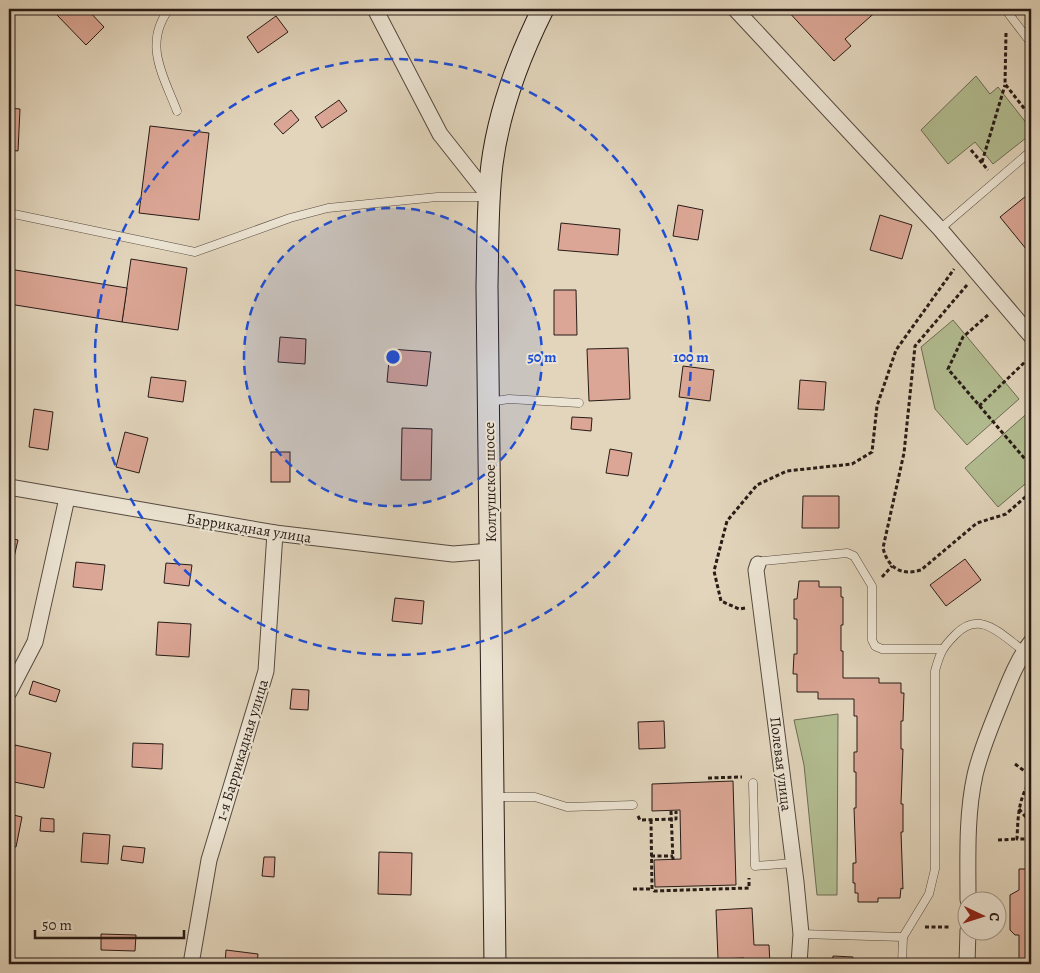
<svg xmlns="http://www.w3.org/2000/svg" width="1040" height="973" font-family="Alegreya,serif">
	<rect width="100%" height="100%" fill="#e2d5bc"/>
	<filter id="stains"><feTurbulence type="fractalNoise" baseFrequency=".004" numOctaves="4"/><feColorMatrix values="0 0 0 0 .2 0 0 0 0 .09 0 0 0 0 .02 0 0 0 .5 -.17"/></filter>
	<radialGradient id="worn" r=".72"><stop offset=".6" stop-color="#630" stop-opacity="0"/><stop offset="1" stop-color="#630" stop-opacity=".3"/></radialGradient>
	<g fill="#b2bd91" stroke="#6c6c54">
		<path d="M976 76 990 94 998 87 1031 129V134L993 164 975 142 948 164 921 130Z"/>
		<path d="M953 320 1019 399 967 445 935 409 921 347Z"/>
		<path d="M1031 410V479L998 507 965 468Z"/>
		<path d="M838 714 837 895H817L804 765 794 720Z"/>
	</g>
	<g fill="#dba695" stroke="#271b16">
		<path d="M62 9H87L104 27 86 45 56 14Z"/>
		<path d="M786 9H879L845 39 851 46 834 61Z"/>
		<path d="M276 16 288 32 258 53 247 37Z"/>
		<path d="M339 100 347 111 322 128 315 117Z"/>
		<path d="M9 108 20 109 18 151 9 150Z"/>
		<path d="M291 110 299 120 283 134 274 124Z"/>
		<path d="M150 126 209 133 199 220 139 213Z"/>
		<path d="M1031 192V255L1000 217Z"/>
		<path d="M678 205 703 210 698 240 673 236Z"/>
		<path d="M880 215 912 225 902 259 870 250Z"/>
		<path d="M561 223 620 229 618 255 558 250Z"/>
		<path d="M131 259 187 268 178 330 122 322Z"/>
		<path d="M9 269 127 288 122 322 9 304Z"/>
		<path d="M554 290H576L577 335H554Z"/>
		<path d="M280 337 306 339 305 364 278 362Z"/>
		<path d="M628 348 630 399 589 401 587 349Z"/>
		<path d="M390 349 431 352 427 386 387 382Z"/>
		<path d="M683 366 714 370 710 401 679 397Z"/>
		<path d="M151 377 186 381 183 402 148 397Z"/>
		<path d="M800 380 826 382 824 410 798 409Z"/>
		<path d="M34 409 53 412 48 450 29 447Z"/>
		<path d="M572 417 592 418 591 431 571 429Z"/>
		<path d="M402 428 432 429 431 480H401Z"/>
		<path d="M125 432 148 438 139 473 116 467Z"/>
		<path d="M610 449 632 453 628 476 606 473Z"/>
		<rect x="271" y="452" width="19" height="30"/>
		<path d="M803 496H839V528H802Z"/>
		<path d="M9 538 18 540 9 579Z"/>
		<path d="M965 559 981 580 946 606 930 585Z"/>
		<path d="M76 562 105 565 102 590 73 587Z"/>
		<path d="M166 563 192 565 189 586 164 583Z"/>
		<path d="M799 581H819V587H841V597H843V625H841V651H843V678H879V683H901V693H904L903 721H901V749H903L901 804H903V832H901L903 889 901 888 900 898H878V902H858V893H855V883H853V863H856L854 808H856V772H854V752H857V716H854V699H818V692H797V674H793L794 654H797V619H794V599H797Z"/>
		<path d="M395 598 424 601 422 624 392 621Z"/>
		<path d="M158 622 191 624 189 657 156 655Z"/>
		<path d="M33 681 60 690 56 702 29 694Z"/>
		<path d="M292 689 309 690 308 710 290 709Z"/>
		<path d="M664 721 665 748 639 749 638 722Z"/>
		<path d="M133 743 163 744 162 769 132 767Z"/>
		<path d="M15 745 51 753 44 788 9 781Z"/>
		<path d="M733 781 736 885 655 887 654 860 681 859 680 810 652 811V784Z"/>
		<path d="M9 814 22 817 16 847 9 846Z"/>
		<path d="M41 818 54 819V832L40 831Z"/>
		<path d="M83 833 110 835 108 864 81 862Z"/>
		<path d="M123 846 145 848 143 863 121 860Z"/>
		<path d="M379 852 412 853 411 895 378 894Z"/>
		<path d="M264 857H275L274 877 262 876Z"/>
		<path d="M1019 869H1031V964H1019V935H1015L1010 930V895L1019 890Z"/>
		<path d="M752 908 754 945H769L770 964H744V958L718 959 716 910Z"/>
		<path d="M101 934 136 935 135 951 101 950Z"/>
		<path d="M226 950 258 954 257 964H225Z"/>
		<path d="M833 956 853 957V962H874V964H832Z"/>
	</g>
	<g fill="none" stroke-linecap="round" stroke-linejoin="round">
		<g stroke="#564a40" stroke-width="9">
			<g id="service">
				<path d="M169 9C143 44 163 75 177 111"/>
				<path d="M1005 9 1031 43"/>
				<path d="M9 213 195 252 290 218 328 208 437 197H487"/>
				<path d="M940 229 1031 151"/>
				<path d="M489 402 509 399 579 403"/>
				<path d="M758 564 763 561 847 553 854 556 872 586V640L875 646 882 649H941"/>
				<path d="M753 783 755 866 794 863"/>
				<path d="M496 797H535L567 807 633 805"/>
				<path d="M801 934 903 937"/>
				<path d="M902 964 903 937 929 894 935 869V671C940 653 942 648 955 635 980 609 1000 634 1024 651"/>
			</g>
		</g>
		<g stroke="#564a40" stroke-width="17">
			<g id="minor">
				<path d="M375 9 440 134 489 196"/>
				<path d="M735 9 940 229 1031 336"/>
				<path d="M9 487 275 533 453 554 491 551"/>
				<path d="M758 564 756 570 796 882 801 934 799 964"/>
				<path d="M9 692 35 642 67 498"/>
				<path d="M968 900C968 859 966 816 975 775 981 749 992 724 1002 699 1010 679 1018 659 1031 642"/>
				<path d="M191 964 209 860 266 671 275 533"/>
				<path d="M967 964 968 930"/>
			</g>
		</g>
		<g stroke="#271b16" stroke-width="23">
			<path id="secondary" d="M495 964 487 286C488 246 487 205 492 164 499 110 519 57 543 9"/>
		</g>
		<g stroke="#271b16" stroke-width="3" stroke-dasharray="4 2.5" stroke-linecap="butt">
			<path d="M1006 33 1005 84 1031 117"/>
			<path d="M971 150 988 170"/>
			<path d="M982 162 1005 85"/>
			<path d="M967 285 915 346 904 453 883 548C888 568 901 576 921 570L977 523 1006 514 1031 492"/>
			<path d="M988 315 963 337 948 369 1031 466"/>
			<path d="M979 406 1027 360"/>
			<path d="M882 577 892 566"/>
			<path d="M745 608 739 609 721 601 714 571 727 521 757 485 787 471 852 464 872 452 877 406 896 350 954 269"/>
			<path d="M1015 764 1031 776"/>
			<path d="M708 778 742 777"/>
			<path d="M1031 780C1018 799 1018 817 1017 839H1031"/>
			<path d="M1019 809 1031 823"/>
			<path d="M671 811 673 860"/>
			<path d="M638 816 640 820 676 819V811"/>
			<path d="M651 820 652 889 654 891 749 888V878"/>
			<path d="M998 840 1017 839"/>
			<path d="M651 856H673"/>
			<path d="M633 889H652"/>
			<path d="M925 927H951"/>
		</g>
		<use href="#service" stroke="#ece4d3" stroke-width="8"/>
		<use href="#minor" stroke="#ece4d3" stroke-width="15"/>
		<use href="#secondary" stroke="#ece4d3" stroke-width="21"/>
	</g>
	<circle cx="393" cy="357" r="149" fill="#1d4ed8" fill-opacity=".12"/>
	<g fill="none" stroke="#1d4ed8" stroke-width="2.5" stroke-dasharray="9 6">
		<circle cx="393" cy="357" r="149"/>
		<circle cx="393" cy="357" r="298"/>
	</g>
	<g text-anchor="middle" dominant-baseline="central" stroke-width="4" stroke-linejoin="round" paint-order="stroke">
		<g font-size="15" fill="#271b16" stroke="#ece4d3">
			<text transform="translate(490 482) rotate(-91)">Колтушское шоссе</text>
			<text transform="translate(249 528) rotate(9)">Баррикадная улица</text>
			<text transform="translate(242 750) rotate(-73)">1-я Баррикадная улица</text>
			<text transform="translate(781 764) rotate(83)">Полевая улица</text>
		</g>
	</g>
	<circle cx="393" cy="357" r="8" fill="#1d4ed8" stroke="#ece4d3" stroke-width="2.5"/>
	<g font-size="15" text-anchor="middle" font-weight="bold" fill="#1d4ed8" stroke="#ece4d3" stroke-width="4" stroke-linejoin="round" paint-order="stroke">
		<text x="542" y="362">50 m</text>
		<text x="691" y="362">100 m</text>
	</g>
	<rect width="1040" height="973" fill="none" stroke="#e2d5bc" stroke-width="30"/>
	<rect x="10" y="10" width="1020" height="953" fill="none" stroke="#271b16" stroke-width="2.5"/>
	<rect x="15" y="15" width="1010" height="943" fill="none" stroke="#271b16"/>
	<g transform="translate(982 916) rotate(94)"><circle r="24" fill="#ece4d3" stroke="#9d9487"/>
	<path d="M0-4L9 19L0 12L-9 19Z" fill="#8f2418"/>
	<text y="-8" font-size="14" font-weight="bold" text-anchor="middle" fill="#271b16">С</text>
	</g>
	<path d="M35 930v8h149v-8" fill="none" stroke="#271b16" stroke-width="2.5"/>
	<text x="42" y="930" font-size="15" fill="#271b16" stroke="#ece4d3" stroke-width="4" paint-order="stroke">50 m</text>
	<rect width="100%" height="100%" filter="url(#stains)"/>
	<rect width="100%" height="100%" fill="url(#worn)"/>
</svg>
